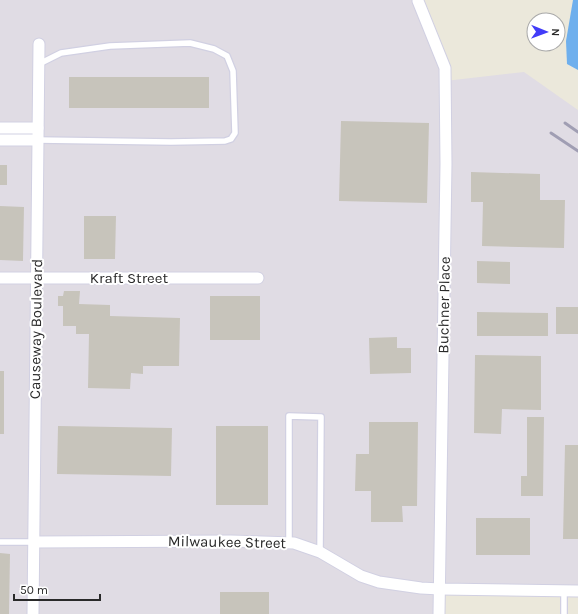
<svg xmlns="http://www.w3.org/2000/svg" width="578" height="614" font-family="Karla,sans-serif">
	<rect width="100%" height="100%" fill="#ebe8db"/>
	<path fill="#e0dce4" d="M0 0H415L445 81 524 72 578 110V591L440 589 439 614H0Z"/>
	<path fill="#6eafed" d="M573 0H578V70L567 64 566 41Z"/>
	<g fill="#c7c4bb">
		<rect x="69" y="77" width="140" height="31"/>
		<path d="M341 121 429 123 427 203 339 201Z"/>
		<rect x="0" y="165" width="7" height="20"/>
		<path d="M471 172 540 174V200H565L564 248 482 246 483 202H471Z"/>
		<path d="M0 206 24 207 23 261 0 260Z"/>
		<path d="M84 216H116L115 259H84Z"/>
		<path d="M477 261 510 262V284L477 283Z"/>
		<path d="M64 291H80L79 304 110 305V316L180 318 179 366H143V374L131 373 130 389 88 388 89 334H76V326H63V306H58V296H63Z"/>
		<rect x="210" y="296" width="50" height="44"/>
		<rect x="556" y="307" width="22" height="27"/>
		<path d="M477 312 548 313V336H477Z"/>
		<path d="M397 337V348H411V373L370 374 369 338Z"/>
		<path d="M475 355 541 356V410L502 409 501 434 474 433Z"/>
		<rect x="0" y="371" width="4" height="63"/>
		<path d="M527 417H544L543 496H521V476H527Z"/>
		<path d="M369 422H418L417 506H402L403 522H371V491H355L356 454H369Z"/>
		<path d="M58 426 172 428 171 476 57 474Z"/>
		<rect x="216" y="426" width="52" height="79"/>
		<path d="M565 445H578V539H563Z"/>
		<rect x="476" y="518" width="54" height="37"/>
		<path d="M0 553 10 554 9 614H0Z"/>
		<rect x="220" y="592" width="49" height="22"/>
	</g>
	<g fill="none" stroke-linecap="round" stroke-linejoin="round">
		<g stroke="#d1d0e2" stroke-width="8">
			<g id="service">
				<path d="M38 140 171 142 225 141 231 139 235 133 233 71 227 56 214 49 190 43 110 46 61 53 39 64"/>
				<path d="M0 542H34"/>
				<path d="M289 542V416L321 417 320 552"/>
				<path d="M564 614V591"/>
			</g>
		</g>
		<g stroke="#d1d0e2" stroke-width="13">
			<g id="minor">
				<path d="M418 1 445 68 446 164 439 614"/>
				<path d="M0 128H38"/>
				<path d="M0 140H38"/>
				<path d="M0 278H258"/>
				<path d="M34 542 231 541 294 543 320 552 361 576 379 582 421 588 440 589 578 591"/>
				<path d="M33 614 39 44"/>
			</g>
		</g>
		<use href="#service" stroke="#fff" stroke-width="5.5"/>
		<use href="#minor" stroke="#fff" stroke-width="11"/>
		<g stroke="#a09eb3" stroke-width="3">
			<path d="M565 123 578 132"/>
			<path d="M551 133 578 151"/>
		</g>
	</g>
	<g text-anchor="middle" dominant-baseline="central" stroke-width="4" stroke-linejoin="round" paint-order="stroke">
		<g font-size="15" fill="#292929" stroke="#fff">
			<text x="129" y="278">Kraft Street</text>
			<text transform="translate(444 305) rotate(-89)">Buchner Place</text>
			<text transform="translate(36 329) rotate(-89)">Causeway Boulevard</text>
			<text transform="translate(227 542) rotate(1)">Milwaukee Street</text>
		</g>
	</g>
	<g transform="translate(546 32) rotate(91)"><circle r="19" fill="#ffffff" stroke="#a9a9a9"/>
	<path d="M0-3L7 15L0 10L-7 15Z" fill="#423cf8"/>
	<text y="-6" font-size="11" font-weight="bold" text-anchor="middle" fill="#292929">N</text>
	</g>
	<path d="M14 594v6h86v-6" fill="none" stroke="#292929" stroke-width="2"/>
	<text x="20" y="594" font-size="12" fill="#292929" stroke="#ffffff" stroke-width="3" paint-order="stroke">50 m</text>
</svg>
